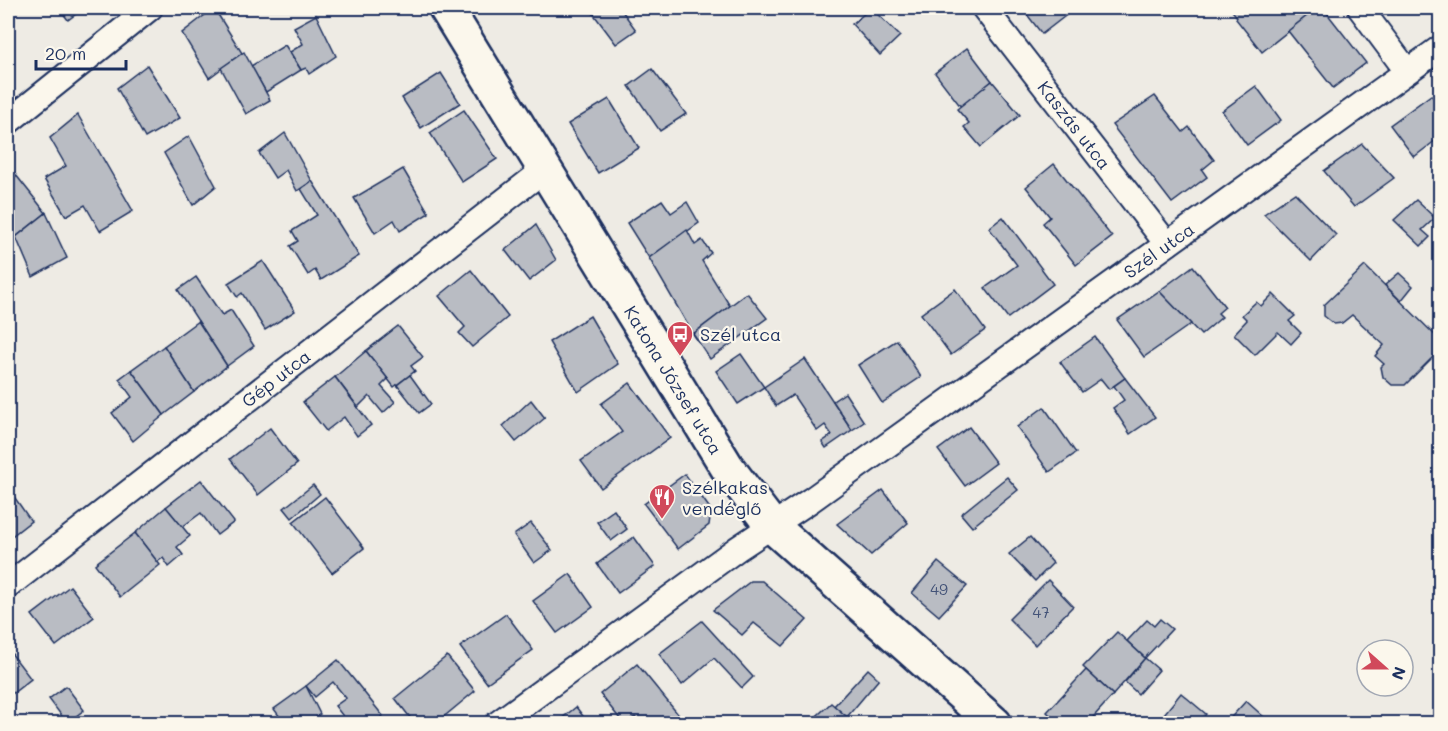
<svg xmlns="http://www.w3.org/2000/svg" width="1448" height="731" font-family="Mali,sans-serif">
	<rect width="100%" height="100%" fill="#eeebe4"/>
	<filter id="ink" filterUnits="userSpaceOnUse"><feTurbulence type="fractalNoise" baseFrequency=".0167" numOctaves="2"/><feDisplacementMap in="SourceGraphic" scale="12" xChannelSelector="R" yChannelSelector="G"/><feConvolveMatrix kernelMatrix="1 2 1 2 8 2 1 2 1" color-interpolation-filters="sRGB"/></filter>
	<g filter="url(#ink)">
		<g fill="#b9bcc3" stroke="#1b2f5e" stroke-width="1.5">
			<path d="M59 8H84L68 20Z"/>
			<path d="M214 8 242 53 209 78 182 33Z"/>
			<path d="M589 8H620L636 30 616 44Z"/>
			<path d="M871 8 900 36 880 55 852 24Z"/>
			<path d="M1022 8H1071L1073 10 1042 34Z"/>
			<path d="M1230 8H1317L1262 52 1236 19 1237 17Z"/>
			<path d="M1317 8H1323L1366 63 1333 88 1288 31Z"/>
			<path d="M316 15 336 56 309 74 306 68 301 70 290 52 303 44 294 27Z"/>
			<path d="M285 45 301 70 266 92 251 66Z"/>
			<path d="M967 48 992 81 961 107 935 73Z"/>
			<path d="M244 52 270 100 246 114 221 68Z"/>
			<path d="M147 65 180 118 145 138 117 88Z"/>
			<path d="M652 69 686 114 660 131 629 86Z"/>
			<path d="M441 73 460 103 421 128 402 98Z"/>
			<path d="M992 81 1020 115 981 147 964 127 969 123 957 109Z"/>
			<path d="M1256 86 1281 120 1247 145 1222 111Z"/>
			<path d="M1431 95 1440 105V137L1414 157 1390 125Z"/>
			<path d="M1155 96 1183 132 1189 127 1214 160 1202 170 1207 177 1172 203 1112 125Z"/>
			<path d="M609 99 639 148 598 173 568 124Z"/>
			<path d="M464 110 497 159 462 182 430 133Z"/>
			<path d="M78 115 133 211 100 231 85 205 66 216 44 179 66 166 50 138Z"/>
			<path d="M285 133 312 181 297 191 286 170 275 178 259 153Z"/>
			<path d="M189 136 216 186 193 205 164 153Z"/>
			<path d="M1362 144 1394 178 1354 207 1324 171Z"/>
			<path d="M1054 164 1112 237 1076 265 1043 223 1050 217 1026 187Z"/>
			<path d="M403 169 429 213 400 231 394 220 375 233 354 198Z"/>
			<path d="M12 170 46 213 8 243V174Z"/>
			<path d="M312 181 359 256 321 280 315 270 308 275 290 246 298 241 292 231 317 215 301 189Z"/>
			<path d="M1295 193 1336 235 1311 261 1264 214Z"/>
			<path d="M662 200 671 213 687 202 699 223 649 258 627 223Z"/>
			<path d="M1416 200 1435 218 1422 230 1430 237 1421 246 1394 220Z"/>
			<path d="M46 213 67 258 33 277 16 237Z"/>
			<path d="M1003 217 1053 284 1008 318 985 288 1017 265 989 228Z"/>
			<path d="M536 225 556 260 529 281 505 250Z"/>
			<path d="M687 230 695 245 702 240 711 253 702 261 730 306 693 334 649 258Z"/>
			<path d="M263 261 295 311 265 330 242 293 237 297 228 283Z"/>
			<path d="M1193 266 1225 307 1218 313 1222 317 1201 335 1159 291Z"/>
			<path d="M1365 266 1440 340V350L1405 385H1392L1383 377 1381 367 1384 364 1375 356 1384 345 1352 315 1342 323 1334 324 1324 316V305Z"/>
			<path d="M471 270 508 317 472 347 459 333 465 327 439 296Z"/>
			<path d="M1399 273 1413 286 1401 301 1385 285Z"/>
			<path d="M196 277 222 315 231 310 254 346 227 366 178 290Z"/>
			<path d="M955 289 985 330 951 355 921 314Z"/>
			<path d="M1159 291 1191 324 1144 357 1117 320Z"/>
			<path d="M747 293 767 318 710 359 693 334Z"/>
			<path d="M1273 294 1295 316 1289 321 1301 333 1291 344 1278 332 1255 355 1234 334 1247 320 1242 315 1256 302 1261 306Z"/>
			<path d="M590 316 618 364 578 392 549 342Z"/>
			<path d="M198 321 227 366 194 392 164 346Z"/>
			<path d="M398 326 423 357 411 366 415 371 394 387 366 351Z"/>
			<path d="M1095 337 1125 378 1109 389 1101 379 1082 392 1060 362Z"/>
			<path d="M897 340 921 377 882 403 858 365Z"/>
			<path d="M164 346 194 392 164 415 131 370Z"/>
			<path d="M366 351 388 379 381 386 395 402 383 413 369 396 358 407 335 377Z"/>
			<path d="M741 354 764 387 738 404 716 371Z"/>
			<path d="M805 359 852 430 826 448 822 442 832 435 825 425 817 431 793 395 776 406 764 387Z"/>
			<path d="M131 370 164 415 133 441 112 413 132 397 119 379Z"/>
			<path d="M410 375 431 404 419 413 397 385Z"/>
			<path d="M335 377 371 425 357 436 344 417 326 431 303 402Z"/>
			<path d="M1125 378 1155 417 1130 434 1113 408 1124 400 1114 386Z"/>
			<path d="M630 383 670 438 601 488 581 461 622 432 601 404Z"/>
			<path d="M845 393 864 422 852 430 833 401Z"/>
			<path d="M531 400 545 418 516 442 503 426Z"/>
			<path d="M1044 407 1076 453 1049 472 1017 427Z"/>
			<path d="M969 427 996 463 965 486 938 450Z"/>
			<path d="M270 428 297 464 258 495 230 459Z"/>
			<path d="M685 474 711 510 709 525 678 549 644 504Z"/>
			<path d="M1007 477 1018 490 972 527 961 514Z"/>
			<path d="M201 480 234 522 217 535 201 513 182 527 166 507Z"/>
			<path d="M313 485 320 494 292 518 284 508Z"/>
			<path d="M8 488 31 521 8 539Z"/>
			<path d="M883 490 908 523 871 555 837 524Z"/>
			<path d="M325 497 364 548 332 573 293 522Z"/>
			<path d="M166 507 190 536 177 547 183 555 169 567 163 558 157 562 135 533Z"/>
			<path d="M614 510 627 529 611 541 597 522Z"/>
			<path d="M531 523 552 550 534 563 514 535Z"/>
			<path d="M135 533 160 565 120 597 95 564Z"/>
			<path d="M634 537 655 566 618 593 597 564Z"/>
			<path d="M1030 537 1053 563 1035 581 1009 554Z"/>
			<path d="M938 562 967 586 939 616 912 593Z"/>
			<path d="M570 574 593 607 557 633 533 601Z"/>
			<path d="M1048 580 1073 606 1035 645 1009 619Z"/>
			<path d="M751 581H762L807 620 783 646 754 623 742 635 713 610Z"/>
			<path d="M70 586 94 617 56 646 32 615Z"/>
			<path d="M506 614 533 650 487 683 460 647Z"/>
			<path d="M1160 619 1172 629 1145 658 1127 641 1147 620 1154 626Z"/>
			<path d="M702 621 753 677 742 688 714 658 682 685 659 654Z"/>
			<path d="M1117 632 1145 658 1113 695 1083 667Z"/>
			<path d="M8 649 31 679 8 697Z"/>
			<path d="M447 656 475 691 435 724H415L395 698Z"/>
			<path d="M1145 658 1159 670 1138 694 1125 682Z"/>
			<path d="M338 660 383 716 374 724H349L335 706 346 698 333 682 315 697 306 686Z"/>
			<path d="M637 664 686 724H640L635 717 624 724 600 694Z"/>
			<path d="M868 669 879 679 847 717 834 706Z"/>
			<path d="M1086 670 1113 695 1087 724H1059L1047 712Z"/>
			<path d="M66 686 84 710 67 723 49 699Z"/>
			<path d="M306 686 320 714 312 721 314 724H285L274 709Z"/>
			<path d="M1181 693 1206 714 1198 724H1156Z"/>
			<path d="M1246 701 1264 717 1258 724H1225Z"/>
			<path d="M831 703 847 717 848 719 844 724H808Z"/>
			<path d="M576 707 589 724H555Z"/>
		</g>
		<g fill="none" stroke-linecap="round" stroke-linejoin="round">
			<g stroke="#1b2f5e" stroke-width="28">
				<g id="street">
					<path id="s1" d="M984 8 1167 244"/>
					<path d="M1360 8 1407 71"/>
					<path d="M8 122 150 8"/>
					<path id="s2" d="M8 586 544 170"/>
					<path id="s3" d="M497 724 737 549 811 500 1440 48"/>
				</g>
			</g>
			<g stroke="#1b2f5e" stroke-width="38">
				<g id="secondary">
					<path id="s4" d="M446 8 727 467 772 526 995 724"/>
				</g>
			</g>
			<use href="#street" stroke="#fbf7ec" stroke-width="24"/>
			<use href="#secondary" stroke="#fbf7ec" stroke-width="33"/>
		</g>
	</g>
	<defs>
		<g id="bus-pin" transform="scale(1.35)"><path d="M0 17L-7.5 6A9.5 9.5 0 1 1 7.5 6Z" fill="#d1495b" stroke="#fbf7ec"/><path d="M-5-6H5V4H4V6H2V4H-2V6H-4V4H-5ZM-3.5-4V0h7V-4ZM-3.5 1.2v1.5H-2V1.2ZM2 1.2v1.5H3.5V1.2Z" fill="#fff"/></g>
		<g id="restaurant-pin" transform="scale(1.35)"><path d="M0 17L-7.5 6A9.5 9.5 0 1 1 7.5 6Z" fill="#d1495b" stroke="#fbf7ec"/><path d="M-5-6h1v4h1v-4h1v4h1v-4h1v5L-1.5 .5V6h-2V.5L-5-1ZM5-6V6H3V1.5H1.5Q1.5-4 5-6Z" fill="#fff"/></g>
	</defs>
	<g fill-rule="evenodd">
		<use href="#bus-pin" x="680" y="334"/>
		<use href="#restaurant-pin" x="662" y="497"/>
	</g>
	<g text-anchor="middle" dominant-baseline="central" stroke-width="4.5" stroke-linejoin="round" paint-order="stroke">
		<g font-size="15" fill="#425277">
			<text x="939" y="589">49</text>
			<text x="1041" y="612">47</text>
		</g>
		<g font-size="18" fill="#1b2f5e" stroke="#fbf7ec">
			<text stroke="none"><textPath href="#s1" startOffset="148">Kaszás utca</textPath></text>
			<text stroke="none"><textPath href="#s3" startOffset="814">Szél utca</textPath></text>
			<text stroke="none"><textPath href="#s2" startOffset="339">Gép utca</textPath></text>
			<text stroke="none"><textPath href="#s4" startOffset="436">Katona József utca</textPath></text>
		</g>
		<g font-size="18" fill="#1b2f5e" stroke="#fbf7ec" text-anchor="start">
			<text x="700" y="334">Szél utca</text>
			<text x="682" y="487">Szélkakas<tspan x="682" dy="21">vendéglő</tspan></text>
		</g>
	</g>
	<rect width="1448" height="731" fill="none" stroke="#fbf7ec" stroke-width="30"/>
	<rect x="15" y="15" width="1418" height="701" fill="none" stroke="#1b2f5e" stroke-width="2" filter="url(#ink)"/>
	<g transform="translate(1385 668) rotate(111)"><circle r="28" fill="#fbf7ec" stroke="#a1a7b3" stroke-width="1.5"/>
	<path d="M0-4.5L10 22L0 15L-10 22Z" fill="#d1495b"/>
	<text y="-9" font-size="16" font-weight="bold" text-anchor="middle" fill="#1b2f5e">N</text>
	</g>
	<path d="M36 60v9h90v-9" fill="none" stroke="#1b2f5e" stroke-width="3"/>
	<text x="45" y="60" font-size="18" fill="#1b2f5e" stroke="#fbf7ec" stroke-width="4.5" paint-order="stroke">20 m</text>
</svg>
